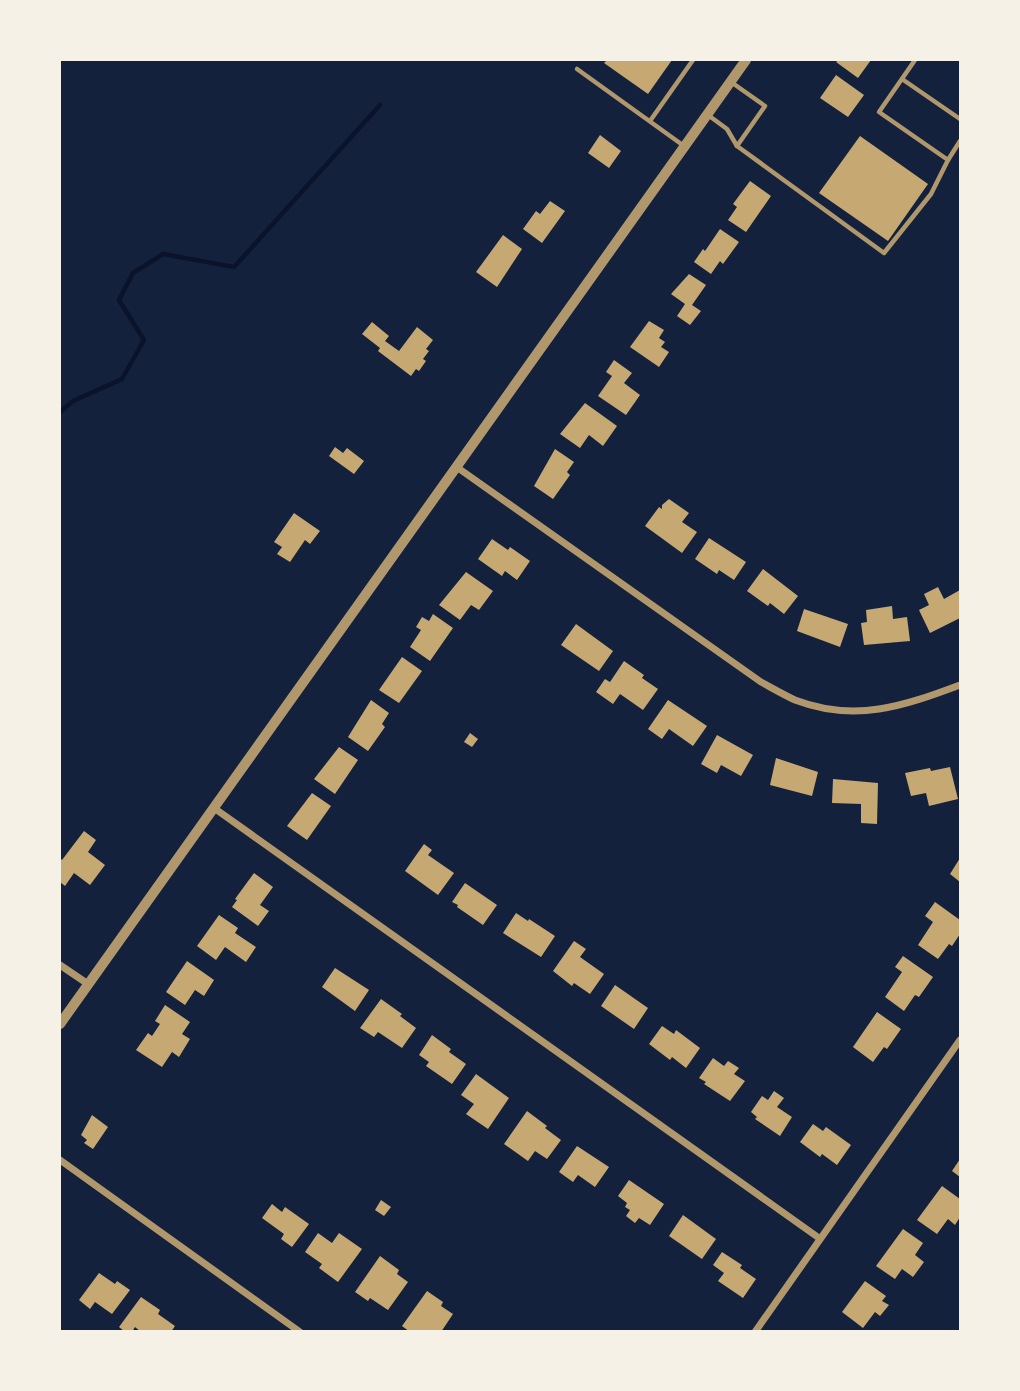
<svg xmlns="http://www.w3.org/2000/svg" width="1020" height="1391" font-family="Montserrat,sans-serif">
	<rect width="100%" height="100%" fill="#14213d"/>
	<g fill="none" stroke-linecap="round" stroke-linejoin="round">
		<path stroke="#0b132b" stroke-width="4.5" d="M60 412 73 401 122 379 144 340 119 300 133 273 163 254 234 267 380 105"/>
	</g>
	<g fill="#c6a872">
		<path d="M607 60H672L648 94 604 63Z"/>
		<path d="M839 60H871L858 78 836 62Z"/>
		<path d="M836 75 864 95 848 117 820 98Z"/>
		<path d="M600 135 621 151 609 168 588 153Z"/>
		<path d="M860 136 928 184 888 241 819 193Z"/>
		<path d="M750 181 771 196 746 232 728 220 737 207 733 204Z"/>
		<path d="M550 201 565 211 542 243 523 229 536 211 540 214Z"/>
		<path d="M720 229 739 242 723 264 720 261 711 274 694 262 703 249 705 251Z"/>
		<path d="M503 235 522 249 497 287 476 272Z"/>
		<path d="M689 274 706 285 692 305 701 311 690 325 677 316 685 304 671 294Z"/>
		<path d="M649 321 664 330 659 338 665 342 661 347 669 352 659 367 630 347Z"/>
		<path d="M372 322 389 336 385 341 399 351 417 327 433 340 426 349 429 351 423 359 426 361 419 371 416 369 411 376 378 351 380 348 362 334Z"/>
		<path d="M614 360 632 373 624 383 640 395 626 415 598 396 612 376 606 372Z"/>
		<path d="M585 403 617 426 603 446 589 435 580 448 560 434Z"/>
		<path d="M335 447 343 453 347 448 364 461 354 474 329 456Z"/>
		<path d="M555 449 574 462 567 472 570 475 553 499 534 486Z"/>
		<path d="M669 499 689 513 682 522 697 532 682 553 645 526 659 507 662 509V505Z"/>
		<path d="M294 513 320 531 310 544 305 540 290 562 277 554 282 547 274 542Z"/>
		<path d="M709 538 746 562 734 580 719 570 717 574 695 559Z"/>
		<path d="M492 539 508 550 510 547 530 561 517 580 505 571 502 576 478 559Z"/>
		<path d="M763 569 798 596 784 614 770 603 768 606 747 591Z"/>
		<path d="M466 572 493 591 479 610 471 605 460 620 439 605Z"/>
		<path d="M938 587 944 599 960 590V618L930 633 919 610 929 605 924 594Z"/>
		<path d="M892 606 893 619 907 617 910 641 864 645 861 623 867 622 866 610Z"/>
		<path d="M804 609 848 624 840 647 797 631Z"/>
		<path d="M433 614 453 628 430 661 410 647 421 630 416 627 422 617 429 621Z"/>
		<path d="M576 624 613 651 599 671 561 645Z"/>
		<path d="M402 657 422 671 399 703 379 690Z"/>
		<path d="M624 661 644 675 642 678 658 689 643 710 620 694 613 704 596 692 605 679 610 682Z"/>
		<path d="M371 700 389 713 382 724 385 727 368 751 348 737Z"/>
		<path d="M668 700 707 726 693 746 669 729 662 739 648 729Z"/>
		<path d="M470 733 478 739 472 747 464 742Z"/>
		<path d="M717 735 753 755 741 776 721 765 717 773 701 764Z"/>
		<path d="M339 747 358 760 335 794 314 779Z"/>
		<path d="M776 758 818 772 812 796 770 785Z"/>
		<path d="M950 767 958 799 929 806 926 793 911 796 905 773 930 768 931 771Z"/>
		<path d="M833 779 878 783 877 824 861 823V804L832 803Z"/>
		<path d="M312 793 331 806 307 840 287 826Z"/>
		<path d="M84 831 96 840 88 852 105 865 90 885 74 873 65 886 60 882V858L62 860Z"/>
		<path d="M424 844 432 850 428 855 454 873 438 895 405 871Z"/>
		<path d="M960 858V882L950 874Z"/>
		<path d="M254 873 273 887 260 905 269 911 258 926 232 907 237 900 235 899Z"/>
		<path d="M465 883 497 905 483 925 457 907 458 905 452 902Z"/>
		<path d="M935 902 960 920V934L952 946 949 944 938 959 918 945 933 922 925 916Z"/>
		<path d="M516 913 528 921 529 919 555 936 541 957 503 933Z"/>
		<path d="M219 915 238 928 235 933 256 947 246 962 225 947 216 960 197 946Z"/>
		<path d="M574 941 586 949 580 957 604 974 590 994 574 983 572 986 553 971Z"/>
		<path d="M903 956 933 977 919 997 915 995 904 1011 885 997 902 972 895 967Z"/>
		<path d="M187 961 214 980 204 996 195 990 185 1005 166 992Z"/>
		<path d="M335 968 369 990 355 1011 322 987Z"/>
		<path d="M615 985 648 1008 634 1029 601 1006Z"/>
		<path d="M381 999 402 1014 400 1016 416 1028 402 1048 378 1032 374 1037 360 1028Z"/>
		<path d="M165 1005 190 1022 182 1034 190 1039 179 1057 172 1052 162 1067 136 1050 148 1033 152 1036 160 1024 155 1021Z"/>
		<path d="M877 1012 901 1029 887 1049 884 1047 873 1062 853 1047Z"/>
		<path d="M662 1026 674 1034 676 1030 700 1048 686 1068 672 1057 670 1060 649 1044Z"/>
		<path d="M432 1035 451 1049 449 1052 466 1064 452 1084 426 1066 429 1062 419 1055Z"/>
		<path d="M713 1058 724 1066 728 1061 739 1068 734 1074 745 1081 730 1101 704 1084 706 1082 699 1078Z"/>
		<path d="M476 1074 509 1098 488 1129 466 1114 474 1104 461 1095Z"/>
		<path d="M774 1091 784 1098 777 1107 792 1117 780 1136 755 1119 757 1117 751 1112 762 1096 768 1100Z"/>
		<path d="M527 1111 547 1126 545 1128 561 1140 547 1159 535 1151 528 1161 504 1144Z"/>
		<path d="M92 1115 108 1127 93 1149 84 1143 87 1140 81 1135Z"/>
		<path d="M813 1124 823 1131 826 1127 851 1145 837 1165 822 1154 820 1157 800 1142Z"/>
		<path d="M577 1146 609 1167 595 1187 578 1175 573 1182 559 1172Z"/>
		<path d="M960 1159V1177L952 1171Z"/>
		<path d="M629 1180 664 1204 650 1225 639 1218 635 1223 626 1216 630 1210 625 1207 627 1203 618 1196Z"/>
		<path d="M942 1186 960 1199V1217L955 1225 948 1219 937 1234 917 1220Z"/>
		<path d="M381 1200 391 1207 384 1216 375 1210Z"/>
		<path d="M272 1204 282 1212 285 1207 309 1224 292 1247 281 1239 284 1234 262 1218Z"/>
		<path d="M683 1215 716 1239 702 1259 669 1236Z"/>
		<path d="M903 1229 923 1243 915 1255 924 1262 913 1277 902 1269 895 1279 876 1266Z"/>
		<path d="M318 1233 332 1243 339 1233 362 1249 338 1282 319 1268 322 1264 305 1252Z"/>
		<path d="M722 1252 742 1265 740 1268 756 1279 743 1298 718 1281 724 1273 713 1265Z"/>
		<path d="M380 1256 399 1270 397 1274 408 1282 388 1310 370 1298 368 1301 355 1292Z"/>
		<path d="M99 1273 115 1284 117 1281 130 1290 112 1314 95 1302 90 1309 79 1300Z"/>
		<path d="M865 1281 886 1296 882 1301 889 1305 880 1316 875 1312 863 1328 842 1312Z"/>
		<path d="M427 1291 443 1302 441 1306 453 1314 441 1332H410L402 1326Z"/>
		<path d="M141 1297 160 1310 158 1314 175 1326 171 1332H141L135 1327 132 1332H125L119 1327Z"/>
	</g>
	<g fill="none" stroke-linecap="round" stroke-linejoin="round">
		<g stroke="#b1986c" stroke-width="4.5">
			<path d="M915 60 879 112 948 160 960 141"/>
			<path d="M577 69 684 146"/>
			<path d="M902 79 960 119"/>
			<path d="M731 82 765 106 737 146"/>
			<path d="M708 115 727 129 737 146 884 253 931 194 948 160"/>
			<path d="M650 121 693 60"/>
		</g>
		<g stroke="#b1986c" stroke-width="7">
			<path d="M458 468 761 682C772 688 784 695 795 700 855 723 904 706 960 685"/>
			<path d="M214 808 819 1238"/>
			<path d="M60 965 88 984"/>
			<path d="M60 1160 300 1332"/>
			<path d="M755 1332 960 1040"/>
		</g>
		<path stroke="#b1986c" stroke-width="10" d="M60 1024 746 60"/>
	</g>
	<rect width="1020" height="1391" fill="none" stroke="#f6f1e7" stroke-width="122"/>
</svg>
